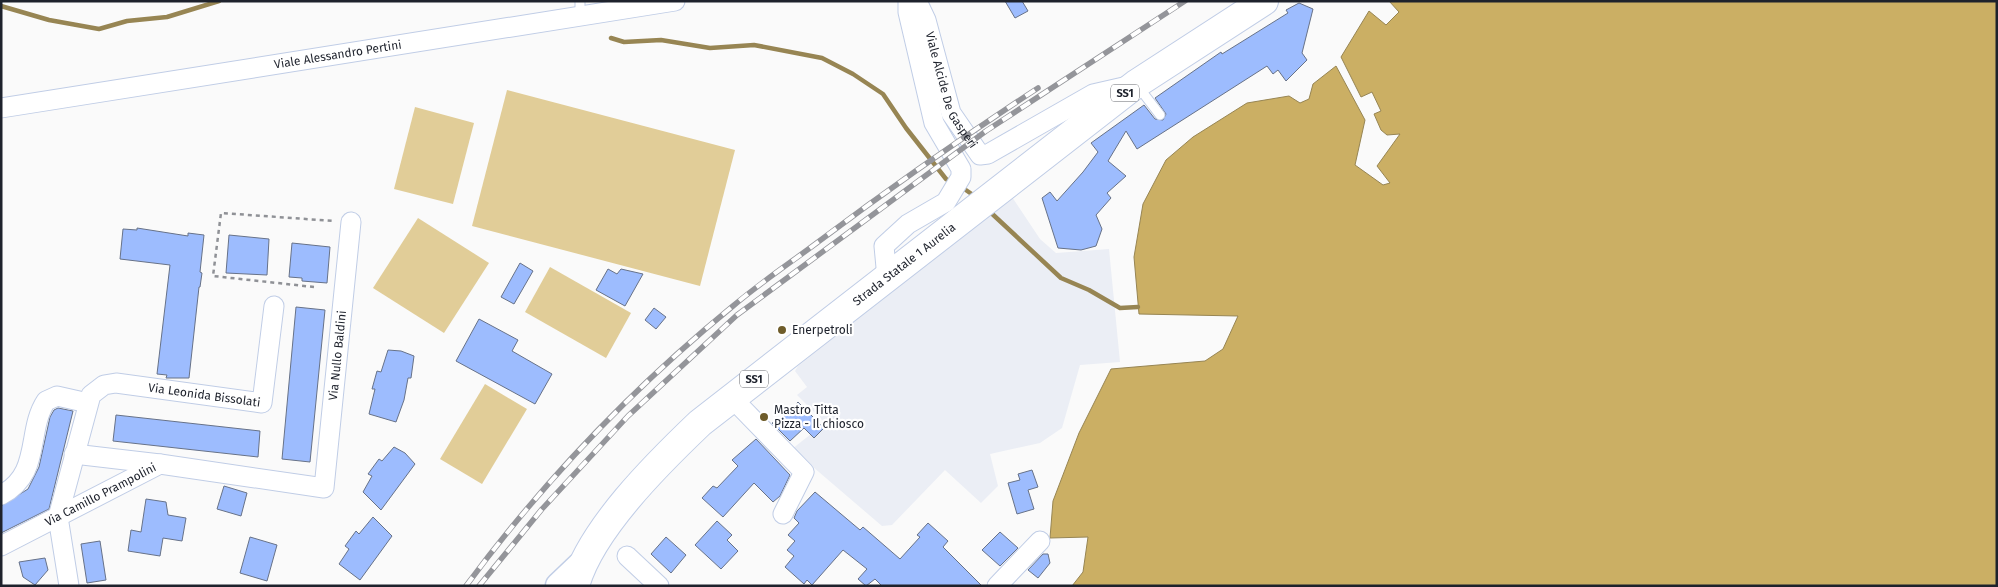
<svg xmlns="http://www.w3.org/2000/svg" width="1998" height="587" font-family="'Fira Sans',sans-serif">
	<rect width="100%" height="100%" fill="#fafafa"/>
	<path fill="#ebeef5" d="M1012 197 1040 239 1056 253 1109 249 1120 362 1080 365 1062 428 1040 443 990 454 998 486 981 503 945 470 892 525 882 526 792 449 825 423 797 395 807 387 795 371 798 366Z"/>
	<g fill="#e1cd98">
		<path d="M507 90 735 150 700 286 472 226Z"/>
		<path d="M415 107 474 123 453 204 394 189Z"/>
		<path d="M418 218 489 263 444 333 373 288Z"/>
		<path d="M550 267 631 313 606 358 525 312Z"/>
		<path d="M485 384 527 409 482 484 440 459Z"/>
	</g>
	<path fill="#cbaf64" stroke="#978553" d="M1389 1H1997V586H1072L1083 572 1088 537 1050 538 1053 501 1079 433 1111 369 1205 361 1223 349 1238 316 1139 314 1134 257 1143 204 1166 160 1193 137 1247 103 1289 96 1300 103 1309 99 1313 84 1336 66 1365 120 1355 165 1383 185 1390 183 1377 166 1400 134 1387 135 1381 130 1374 114 1381 111 1372 92 1361 97 1341 57 1369 11 1386 25 1399 12Z"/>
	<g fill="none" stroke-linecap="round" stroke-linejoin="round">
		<g stroke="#978553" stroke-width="4.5">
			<path d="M1 6 49 20 99 29 127 21 167 17 219 1"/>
			<path d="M611 38 624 42 661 40 710 48 754 45 822 58 853 74 883 94 906 128 946 179 953 183"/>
			<path d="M960 186 976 197"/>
			<path d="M988 210 1061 278 1089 290 1120 308 1138 307"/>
		</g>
	</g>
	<g fill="#9dbcfe" stroke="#677288">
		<path d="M1005 1H1022L1028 11 1015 18Z"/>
		<path d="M1299 3 1313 9 1302 53 1307 60 1286 81 1278 70 1273 74 1267 66 1137 149 1126 131 1108 161 1126 176 1107 193 1111 198 1096 215 1102 229 1096 246 1081 250 1058 248 1042 198 1050 192 1057 201 1083 172 1098 152 1091 143 1144 105 1155 119 1163 120 1166 114 1155 98 1221 52 1222 54 1288 13 1286 10Z"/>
		<path d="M137 228 188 236V233L204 235 200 272 202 273 200 287H199L189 378H166L167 375 157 374 170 265 120 259 123 229 137 230Z"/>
		<path d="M229 235 269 239 267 275 226 273Z"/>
		<path d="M292 243 330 247 327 283 302 281V278L289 277Z"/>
		<path d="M520 263 533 271 514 304 501 297Z"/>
		<path d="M608 269 617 274 621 269 643 274 625 306 596 290Z"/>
		<path d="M296 307 325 310 310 462 282 459Z"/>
		<path d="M654 308 666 317 656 329 645 320Z"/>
		<path d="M479 319 518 340 512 351 552 374 535 404 456 361Z"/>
		<path d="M388 350 401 351 414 356 411 378H408L404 400 396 422 369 414 375 389H372L377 371 381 372Z"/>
		<path d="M798 402 824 428 814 438 804 428 790 441 772 423 774 422 776 424Z"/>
		<path d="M58 408 73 411 49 509 1 533V506L28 489 39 467 50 417 54 410Z"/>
		<path d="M116 415 260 431 258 457 113 441Z"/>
		<path d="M756 439 790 475 780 496 773 502 754 483 723 517 702 498 713 486 717 488 738 466 732 460Z"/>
		<path d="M394 447 405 453 415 464 381 510 363 492 372 476 368 474 379 459 382 461Z"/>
		<path d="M1032 470 1038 487 1028 490 1034 509 1017 514 1008 483 1020 480 1018 474Z"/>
		<path d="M224 486 247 493 241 516 217 509Z"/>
		<path d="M815 492 860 530 863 527 900 559 920 537 917 535 928 523 948 541 943 547 982 586H882L875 579 866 586 858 579 867 569 843 550 812 585 807 580 804 584 785 567 794 556 787 550 795 541 788 535 799 523 794 518 797 511Z"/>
		<path d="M146 499 166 502 168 515 186 518 182 541 163 538 160 556 128 551 131 530 141 532Z"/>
		<path d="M373 517 392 536 360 580 339 564 349 549 345 546 356 531 359 534Z"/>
		<path d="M717 521 732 535 727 540 738 551 721 569 695 545Z"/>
		<path d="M1000 532 1018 548 1000 566 982 550Z"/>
		<path d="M250 537 277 545 267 581 240 573Z"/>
		<path d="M666 537 686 555 671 573 651 554Z"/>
		<path d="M100 541 106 580 87 583 81 544Z"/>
		<path d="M1043 554H1048L1050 563 1038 578 1028 570Z"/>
		<path d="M45 558 48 570 35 585 23 577 19 562Z"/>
	</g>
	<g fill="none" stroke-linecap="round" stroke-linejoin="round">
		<g stroke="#c0cde6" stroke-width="11">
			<g id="lane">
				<path d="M580 17V1"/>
				<path d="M1137 85 1160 115"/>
			</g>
		</g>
		<g stroke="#c0cde6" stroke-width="21">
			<g id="street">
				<path id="s1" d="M917 1 926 20 951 113 980 155 988 154 1093 94 1128 86"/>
				<path id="s2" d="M1 108 675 1"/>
				<path d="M887 278 884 246 908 224 946 202 961 177V169L934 123 908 12V1"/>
				<path d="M731 397 804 472 783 514"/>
				<path d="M74 454 160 464"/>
				<path d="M1 495C42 474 26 431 46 401L57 396 88 403"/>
				<path id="s3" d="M1 546 160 464 324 488 351 222"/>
				<path d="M627 556 659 586"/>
				<path id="s4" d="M69 586 58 517 91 395 104 385 116 383 262 403 274 306"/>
				<path d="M997 586 1040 541"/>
			</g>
		</g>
		<g stroke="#c0cde6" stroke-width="29">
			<path id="secondary" d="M559 586 580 566"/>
		</g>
		<g stroke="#c0cde6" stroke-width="30">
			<g id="primary">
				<path id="s5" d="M575 586C590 530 658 463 700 423L1136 84 1264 1"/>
			</g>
		</g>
		<path stroke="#8f9196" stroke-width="2.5" stroke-dasharray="4 4" stroke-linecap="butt" d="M314 287 213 276 221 213 334 221"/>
		<use href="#lane" stroke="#fff" stroke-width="9"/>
		<use href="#street" stroke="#fff" stroke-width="19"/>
		<use href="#secondary" stroke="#fff" stroke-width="26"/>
		<use href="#primary" stroke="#fff" stroke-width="28"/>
		<g stroke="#94959a" stroke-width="5.5">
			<g id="rail">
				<path d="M466 586C542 483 634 387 733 306 760 283 790 263 818 242 890 188 963 137 1038 88"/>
				<path d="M479 586 542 509 628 416 737 315 986 131 1185 1"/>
			</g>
		</g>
		<use href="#rail" stroke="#fff" stroke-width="4" stroke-dasharray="11" stroke-linecap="butt"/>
	</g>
	<g fill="#6e5c2a" stroke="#fff" stroke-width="2">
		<circle cx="782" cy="330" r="5"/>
		<circle cx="764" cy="417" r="5"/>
	</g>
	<g text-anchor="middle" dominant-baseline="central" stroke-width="4.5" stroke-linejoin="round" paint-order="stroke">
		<g fill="#fff" stroke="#62646b" stroke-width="1">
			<rect x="1111" y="84.5" width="28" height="17" rx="4"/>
			<rect x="740" y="370.5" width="28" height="17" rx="4"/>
		</g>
		<g font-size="11" font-weight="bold" fill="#1e222c">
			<text x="1125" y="93">SS1</text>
			<text x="754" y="379">SS1</text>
		</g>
		<g font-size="12" fill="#1e222c" stroke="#fff">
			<text stroke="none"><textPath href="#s2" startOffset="341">Viale Alessandro Pertini</textPath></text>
			<text stroke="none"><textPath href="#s1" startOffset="96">Viale Alcide De Gasperi</textPath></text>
			<text stroke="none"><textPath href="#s5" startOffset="466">Strada Statale 1 Aurelia</textPath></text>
			<text stroke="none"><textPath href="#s3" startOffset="478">Via Nullo Baldini</textPath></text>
			<text stroke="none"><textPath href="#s4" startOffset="314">Via Leonida Bissolati</textPath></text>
			<text stroke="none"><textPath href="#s3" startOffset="112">Via Camillo Prampolini</textPath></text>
		</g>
		<g font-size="12" fill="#1e222c" stroke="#fff" text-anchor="start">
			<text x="792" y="330">Enerpetroli</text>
			<text x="774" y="410">Mastro Titta<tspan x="774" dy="14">Pizza - Il chiosco</tspan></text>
		</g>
	</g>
	<rect width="1998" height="587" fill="none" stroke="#1e222c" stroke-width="5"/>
</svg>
